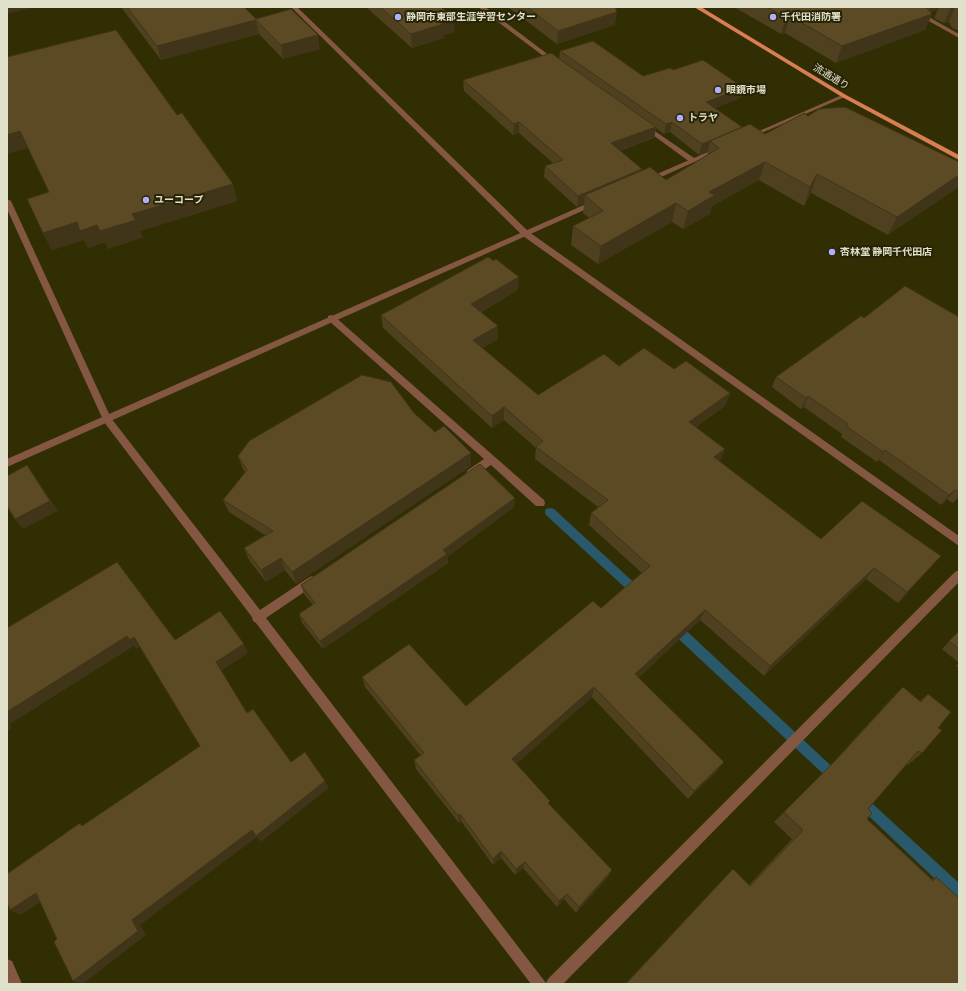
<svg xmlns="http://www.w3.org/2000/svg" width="966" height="991" font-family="Rubik,'Noto Sans JP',sans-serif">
	<rect width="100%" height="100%" fill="#312e03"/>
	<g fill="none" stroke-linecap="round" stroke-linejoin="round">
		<g fill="#29596a" fill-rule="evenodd">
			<path d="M550 508 554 509 642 590 643 593 642 596 638 598 634 596 546 515 545 512 546 509Z"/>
			<path d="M674 622 678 623 841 775 843 779 841 783 837 785 833 783 670 631 668 627 670 623Z"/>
			<path d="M859 793 863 795 959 883V899L954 897 855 803 853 799 855 795Z"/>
		</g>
		<g fill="#845743" fill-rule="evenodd">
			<path d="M291 7H297L529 232 959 536V546L523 236Z"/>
			<path d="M478 7H485L558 62V64H554Z"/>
			<path d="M904 7H911L959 34V38Z"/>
			<path d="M642 125H646L697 160 690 162 642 127Z"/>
			<path d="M7 199 11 201 111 418 260 610 308 578 312 576 316 578 317 581 316 584 266 618 546 983 548 979 955 572 959 570V582L563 984H531L256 623 253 621 252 617 104 422 7 209Z"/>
			<path d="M331 315 334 316 544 500 545 503 544 506H536L491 465 474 476H468L466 473 468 470 484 459 328 320V316Z"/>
			<path d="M7 959 12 961 22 984H8Z"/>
		</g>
		<g fill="#845743" fill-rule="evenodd">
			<path d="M842 95 847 96 750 138 745 137Z"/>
			<path d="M717 148 723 149 650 182 643 180Z"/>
			<path d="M593 201H596L600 203 7 467V459Z"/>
		</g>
		<path fill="#d97e54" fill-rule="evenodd" d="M694 7H701L846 95 959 155V160L842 97Z"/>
	</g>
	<g fill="#4f401f" fill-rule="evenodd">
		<path d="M121 7H244L256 19 320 49 283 59 259 34 161 60Z"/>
		<path d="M366 7H441L455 32 444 35V38L412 48Z"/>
		<path d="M508 7H615V25L557 44Z"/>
		<path d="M734 7H959V31L952 28 949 22 944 23 934 18 938 9 931 12 932 14 925 30 836 63 785 33 781 34Z"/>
		<path d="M560 51 643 76 673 70 741 98 715 108 742 127 765 134 808 116 959 162 888 235 811 193 804 206 759 180 712 206 710 214 683 229 672 222 598 264 571 245 573 226 589 218 583 213 584 204 577 207 544 177 545 166 553 163 519 133 513 135 464 91 463 80 559 59ZM656 128 664 134 670 132 699 155 708 151 707 156 666 180 642 170 620 151 654 138Z"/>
		<path d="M7 57 177 115 233 184 237 201 140 231 143 237 108 249 105 242 88 248 84 240 52 250 43 233 49 192 28 148Z"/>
		<path d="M518 290 481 312 498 339 482 348 538 395 619 366 674 369 730 393 725 406 696 427 720 462 821 539 931 567 898 603 866 579 764 676 700 620 638 678 718 770 688 799 592 697 516 764 609 876 576 913 564 899 557 907 523 868 515 875 501 858 493 865 461 821 459 823 416 769 414 760 421 756 365 687 362 677 466 706 601 608 642 573 589 525 591 513 598 507 535 459 536 448 504 420 492 428 383 328 381 315Z"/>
		<path d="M959 317V497L953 503 947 499 941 505 879 460 877 462 841 437 842 434 804 407 801 409 772 387 776 377 864 318Z"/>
		<path d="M414 413 471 466 296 584 285 570 266 582 249 560 244 548 265 535 229 512 223 500 245 472 243 469 238 456Z"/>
		<path d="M515 498 514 507 447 557 448 563 323 649 302 623 299 614 313 605 304 594 301 585Z"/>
		<path d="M959 631V668L956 666 959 663 942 649Z"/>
		<path d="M903 687 920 701 928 694 938 728 922 753 908 765 907 764 868 809 867 819 932 879 936 877 958 897 959 895V984H625L725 877 733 869 749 885 792 839 774 822 826 770 890 700Z"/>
	</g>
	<g fill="#403419">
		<path d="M12 7H36L7 14V8Z"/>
		<path d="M930 7H939L938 9 927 14Z"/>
		<path d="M951 7H955L949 22 944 23Z"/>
		<path d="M617 12 615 25 557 44 558 31Z"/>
		<path d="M932 14 925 30 836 63 842 46Z"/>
		<path d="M790 16 785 33 781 34 786 18Z"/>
		<path d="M454 18 455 32 444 35V38L412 48 411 34 440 22Z"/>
		<path d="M256 20 259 34 161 60 157 46Z"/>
		<path d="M318 35 320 49 283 59 281 45Z"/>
		<path d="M744 88 741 98 703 112 706 102Z"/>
		<path d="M519 122V133L513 135 514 124Z"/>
		<path d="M672 122 670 132 664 134 666 124Z"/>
		<path d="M656 127 654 138 609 154 611 143Z"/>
		<path d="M742 127 710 141 708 151 699 155 702 144Z"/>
		<path d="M20 131 28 148 7 154V135Z"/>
		<path d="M765 162 759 180 712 206 710 214 683 229 688 211 709 192Z"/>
		<path d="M642 169 640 180 585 195 584 204 577 207 578 196Z"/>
		<path d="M817 174 811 193 804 206 810 187Z"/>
		<path d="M959 175V187L888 235 897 217Z"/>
		<path d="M233 184 237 201 140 231 143 237 108 249 100 231 132 214Z"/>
		<path d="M676 203 672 222 598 264 601 246Z"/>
		<path d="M77 222 84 240 52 250 43 233Z"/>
		<path d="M97 225 105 242 88 248 80 231Z"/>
		<path d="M519 277 518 290 471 317V304Z"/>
		<path d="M498 326V339L473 353V340Z"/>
		<path d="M730 393 725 406 685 434 689 422Z"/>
		<path d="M808 396 804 407 801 409 806 398Z"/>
		<path d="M504 407V420L492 428V416Z"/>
		<path d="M725 449 720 462 714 457Z"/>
		<path d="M885 450 879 460 877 462 883 452Z"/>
		<path d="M471 453V466L296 584 292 572Z"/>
		<path d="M27 465 58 511 23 529 15 519Z"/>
		<path d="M955 490 947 499 941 505 949 495Z"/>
		<path d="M959 495V497L953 503Z"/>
		<path d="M515 498 514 507 447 557 448 563 323 649 320 641Z"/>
		<path d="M941 556 931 567 898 603 907 592Z"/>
		<path d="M281 558 285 570 266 582 261 570Z"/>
		<path d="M874 568 866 579 764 676 770 666Z"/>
		<path d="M705 610 700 620 631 684 635 674Z"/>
		<path d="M127 636 134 637 141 646 136 649 134 646 10 724 12 728 7 732V712Z"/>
		<path d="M244 644 248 653 221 671 216 662Z"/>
		<path d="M594 687 592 697 512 768V759Z"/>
		<path d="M724 762 718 770 688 799 694 791Z"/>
		<path d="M325 781 329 788 261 842 257 837 140 925 146 935 83 984 73 981 132 920 252 830Z"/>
		<path d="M460 814 461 821 459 823 458 816Z"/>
		<path d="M501 851V858L493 865V859Z"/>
		<path d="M525 862 523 868 515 875 516 869Z"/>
		<path d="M612 870 609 876 576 913 579 907Z"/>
		<path d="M36 893 46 898 21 915 10 910Z"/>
		<path d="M567 894 564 899 557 907 559 901Z"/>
	</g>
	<g fill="#5c4a24" stroke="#403419">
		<path d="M127 7H244L256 19 291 9 318 35 281 45 256 20 157 46Z"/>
		<path d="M380 7H441L454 18 440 22 443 24 411 34Z"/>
		<path d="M527 7H615L617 12 558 31Z"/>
		<path d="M767 7H925L932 14 842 46 790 16 786 18Z"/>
		<path d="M116 30 177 115 182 113 233 184 132 214 136 220 100 231 97 225 80 231 77 222 43 233 27 199 49 192 20 131 7 135V57Z"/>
		<path d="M593 41 643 76 670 68 673 70 703 60 744 88 706 102 742 127 702 144 672 122 666 124 560 51Z"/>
		<path d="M551 53 656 127 611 143 642 169 578 196 545 166 563 160 519 122 514 124 463 80Z"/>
		<path d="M845 107 959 162V175L897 217 817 174 810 187 765 162 709 192 715 195 688 211 676 203 601 246 573 226 603 211 585 195 650 167 666 180 719 148 710 141 750 124 765 134 804 113 808 116 819 109Z"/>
		<path d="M488 257 494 261 496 259 519 277 471 304 498 326 473 340 538 395 604 354 619 366 644 348 674 369 686 361 730 393 689 422 725 449 714 457 821 539 862 501 941 556 907 592 874 568 770 666 705 610 635 674 724 762 694 791 594 687 512 759 550 801 548 803 612 870 579 907 567 894 559 901 525 862 516 869 501 851 493 859 460 814 458 816 414 760 424 753 362 677 409 644 466 706 593 601 601 608 650 566 591 513 608 500 536 447 543 441 504 407 492 416 381 315Z"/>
		<path d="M905 286 959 317V492L955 490 949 495 885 450 883 452 846 426 848 424 808 396 806 398 776 377 861 316 864 318Z"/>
		<path d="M362 375 391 382 414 413 435 432 444 426 471 453 292 572 281 558 261 570 244 548 273 531 223 500 247 470 238 456 249 441Z"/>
		<path d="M480 464 515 498 443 550 447 554 320 641 299 614 315 603 301 585Z"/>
		<path d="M27 465 50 501 15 519 7 506V476Z"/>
		<path d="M117 562 175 640 220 611 244 644 216 662 247 713 253 709 291 762 305 752 325 781 256 836 252 830 132 920 138 931 73 981 54 942 57 939 36 893 10 910 7 903V874L80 823 82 826 200 746 134 637 130 640 127 636 7 712V628Z"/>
		<path d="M959 631V649L949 641Z"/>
		<path d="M903 687 921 702 928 694 951 712 938 728 942 730 922 753 918 751 868 809 872 813 867 819 933 881 936 877 959 898V984H626L733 869 750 886 803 830 784 812 837 759Z"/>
	</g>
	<g fill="#b0aefa" stroke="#262405" stroke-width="1.5">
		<circle cx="398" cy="17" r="4"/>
		<circle cx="773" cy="17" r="4"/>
		<circle cx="718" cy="90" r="4"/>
		<circle cx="680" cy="118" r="4"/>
		<circle cx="146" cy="200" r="4"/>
		<circle cx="832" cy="252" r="4"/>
	</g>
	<g text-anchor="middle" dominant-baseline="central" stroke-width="4" stroke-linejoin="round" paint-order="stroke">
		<g font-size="10" font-weight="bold" fill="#e1e0ca" stroke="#262405" text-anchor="start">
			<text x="406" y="17">静岡市東部生涯学習センター</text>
			<text x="781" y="17">千代田消防署</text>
			<text x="726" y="90">眼鏡市場</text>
			<text x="688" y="118">トラヤ</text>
			<text x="154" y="200">ユーコープ</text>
			<text x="840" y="252">杏林堂 静岡千代田店</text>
		</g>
		<g font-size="10" fill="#e1e0ca" stroke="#262405">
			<text transform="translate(831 77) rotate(31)">流通通り</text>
		</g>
	</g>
	<rect width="966" height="991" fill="none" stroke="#e1e0ca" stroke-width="16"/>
</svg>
